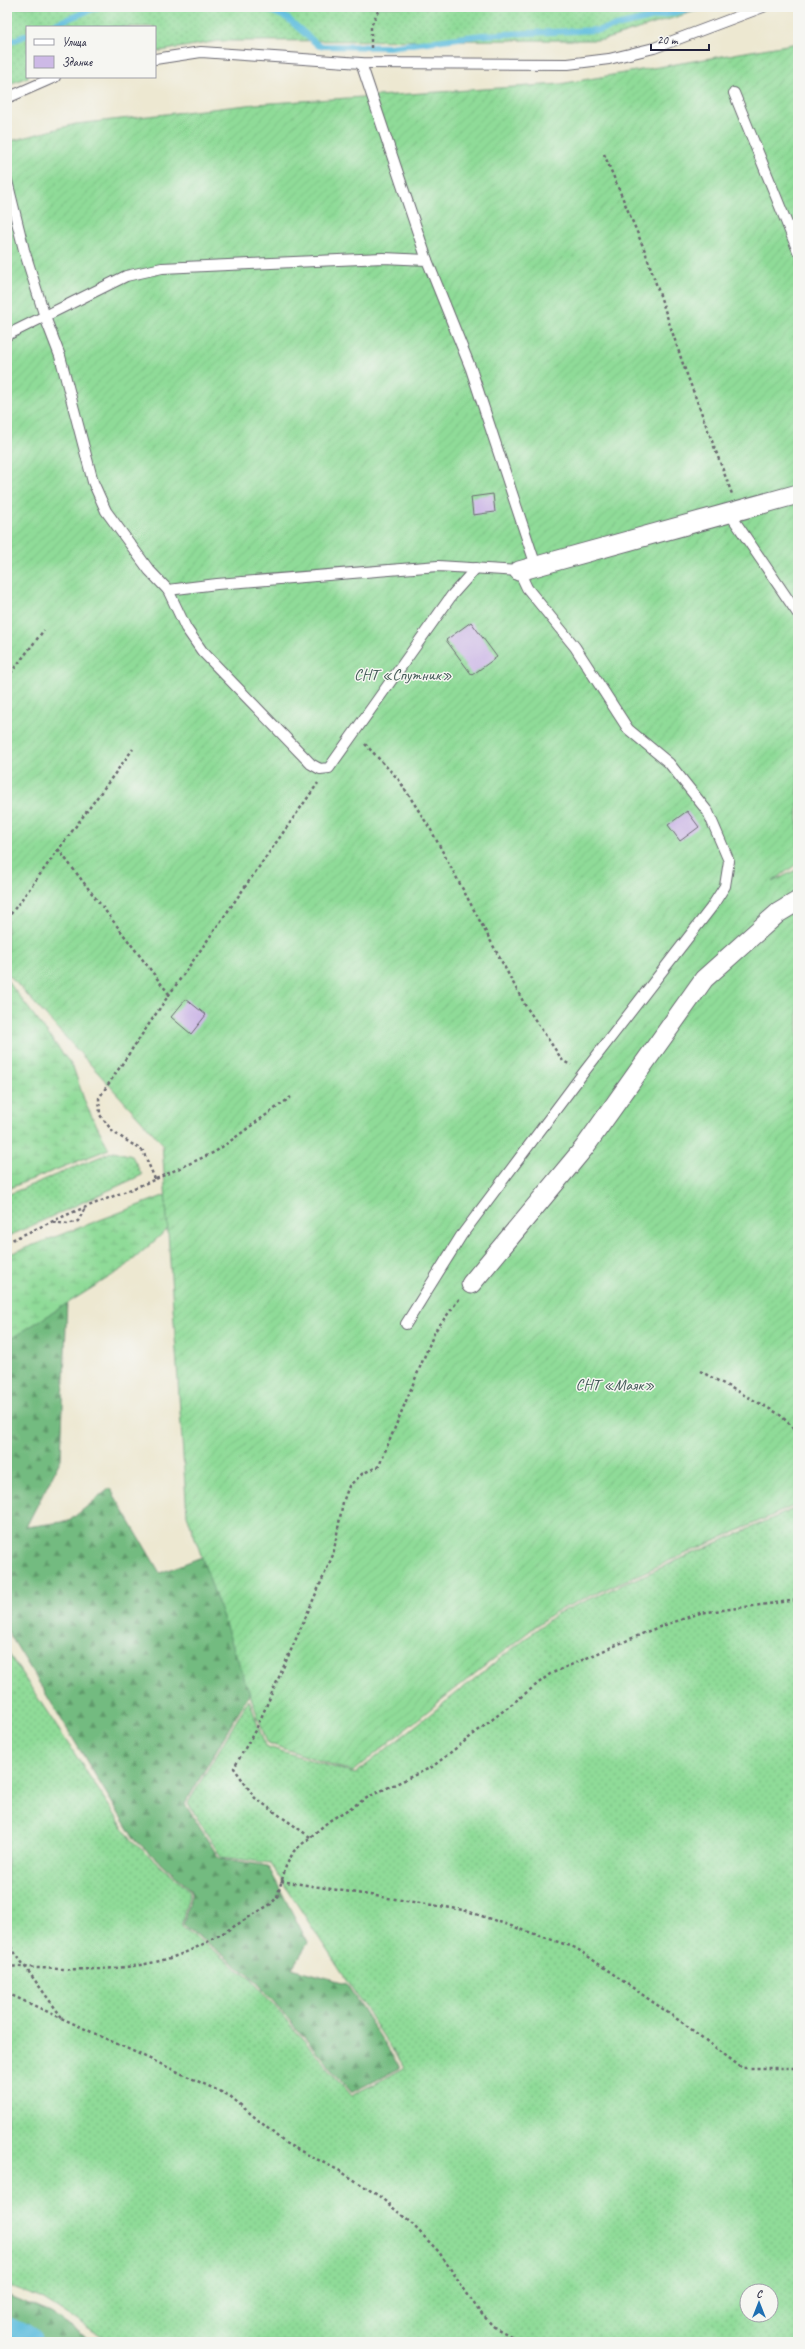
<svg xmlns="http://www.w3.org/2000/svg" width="805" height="2349" font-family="Caveat,sans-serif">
	<defs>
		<pattern id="grass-dots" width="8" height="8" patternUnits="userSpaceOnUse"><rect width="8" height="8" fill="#8fdb98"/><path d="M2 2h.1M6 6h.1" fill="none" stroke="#7bbc84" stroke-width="1.8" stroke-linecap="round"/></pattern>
		<pattern id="forest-firs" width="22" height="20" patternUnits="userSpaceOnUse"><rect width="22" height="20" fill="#73bb80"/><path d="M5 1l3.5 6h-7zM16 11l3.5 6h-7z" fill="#5e986a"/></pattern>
		<pattern id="wetland-marsh" width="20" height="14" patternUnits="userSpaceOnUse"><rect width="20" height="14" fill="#8fdb98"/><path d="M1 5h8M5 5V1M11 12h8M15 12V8" fill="none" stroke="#7bbc84"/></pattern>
		<pattern id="garden-furrows" width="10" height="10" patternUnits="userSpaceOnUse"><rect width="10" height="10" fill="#8fdb98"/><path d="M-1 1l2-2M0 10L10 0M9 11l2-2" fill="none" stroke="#7bbc84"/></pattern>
	</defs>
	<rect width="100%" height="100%" fill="#f6f6f2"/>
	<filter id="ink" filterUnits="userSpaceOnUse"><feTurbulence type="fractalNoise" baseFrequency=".025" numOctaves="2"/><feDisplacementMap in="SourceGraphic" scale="8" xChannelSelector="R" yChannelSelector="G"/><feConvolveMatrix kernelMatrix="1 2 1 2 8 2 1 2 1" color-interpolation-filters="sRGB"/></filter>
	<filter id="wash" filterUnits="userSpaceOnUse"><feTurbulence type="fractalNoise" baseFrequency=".012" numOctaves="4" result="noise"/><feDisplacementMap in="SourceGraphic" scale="16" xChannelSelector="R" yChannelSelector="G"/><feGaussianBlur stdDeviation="0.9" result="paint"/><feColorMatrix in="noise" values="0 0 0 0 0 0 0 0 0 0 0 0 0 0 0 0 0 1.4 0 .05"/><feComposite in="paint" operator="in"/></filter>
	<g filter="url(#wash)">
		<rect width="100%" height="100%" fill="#ede8d1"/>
		<g fill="url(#grass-dots)" stroke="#587e6a" fill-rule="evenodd">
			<path d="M7 7H708L603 40 218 41 155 52V27H27L28 77 7 85Z"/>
			<path d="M114 1151 132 1156 142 1175 7 1237V1195Z"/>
			<path d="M798 1507V2342H110L44 2299 7 2286V1651L132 1841 190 1891 181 1926 252 1980 352 2096 404 2068 270 1863 221 1857 188 1803 249 1699 265 1746 355 1774 556 1614ZM747 2291H771V2315H747Z"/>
		</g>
		<g fill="url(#forest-firs)" stroke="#4a6e5e">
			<path d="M7 1261 68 1273 61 1459 26 1527 69 1521 110 1488 160 1573 212 1553 277 1646 185 1804 219 1858 268 1866 308 1943 292 1968 346 1983 400 2068 352 2093 254 1979 183 1925 192 1891 134 1839 7 1630Z"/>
			<path d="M7 2295 50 2313 93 2342H7Z"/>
		</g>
		<g fill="url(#wetland-marsh)" stroke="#587e6a">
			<path d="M7 980 73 1067 86 1105 109 1149 7 1189Z"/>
			<path d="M166 1195 179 1219 124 1268 7 1341V1255Z"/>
		</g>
		<path fill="url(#garden-furrows)" stroke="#587e6a" d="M798 43V863L772 882 798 869V1504L554 1612 445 1697 353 1772 267 1743 187 1515 162 1143 7 973V142L76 124 256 104 560 84Z"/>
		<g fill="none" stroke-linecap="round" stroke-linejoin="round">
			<g stroke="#60bede" stroke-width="6">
				<path d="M262 7 287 18 319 46 389 47 482 35 599 30 698 7"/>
				<path d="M47 27 98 7"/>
				<path d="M7 43 27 35"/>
			</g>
			<path stroke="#60bede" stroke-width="35" d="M7 2334 25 2342"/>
		</g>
		<g id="blocks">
			<g fill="#cdb9e6">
				<path d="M493 494 495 512 473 515 471 497Z"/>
				<path d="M471 622 497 657 472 675 446 640Z"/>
				<path d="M687 811 699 827 680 841 668 825Z"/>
				<path d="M186 999 206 1015 191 1034 171 1017Z"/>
			</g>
		</g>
	</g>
	<g filter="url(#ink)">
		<use href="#blocks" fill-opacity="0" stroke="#696770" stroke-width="1"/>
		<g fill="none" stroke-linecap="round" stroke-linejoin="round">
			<g stroke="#696770" stroke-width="12">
				<g id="service">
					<path d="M155 59 201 52 361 63 568 64 609 59 654 48 763 7"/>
					<path d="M361 63 427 260"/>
					<path d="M734 93 798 251"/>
					<path d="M7 98 55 77"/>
					<path d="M7 181 24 250 45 317 60 356 93 482 106 511 149 570 168 590 217 584 438 566 519 571 527 588 575 647 628 729 669 763 708 812 729 861 725 886 711 908 584 1072 461 1236 406 1324"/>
					<path d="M7 335 126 276 162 268 383 258 427 260 471 369 536 566"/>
					<path d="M730 514 798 614"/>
					<path d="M168 590 186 628 202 651 311 764 320 769 329 768 452 595 476 568"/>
				</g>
			</g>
			<g stroke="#696770" stroke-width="21">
				<g id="minor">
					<path d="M519 571 798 494"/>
					<path d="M471 1284 584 1148 704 979 778 913 798 901"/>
				</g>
			</g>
			<g stroke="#696770" stroke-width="2.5" stroke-dasharray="3 3" stroke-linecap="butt">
				<path d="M371 48V26L380 7"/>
				<path d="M604 154 645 251 683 364 732 494"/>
				<path d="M7 678 44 630"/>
				<path d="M365 744 399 780 431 830 525 1005 563 1061 571 1065"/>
				<path d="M58 849 169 994"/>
				<path d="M7 919 133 749"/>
				<path d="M155 1179 143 1151 113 1132 100 1115 99 1098 164 1002 318 783"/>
				<path d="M53 1222 68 1224 78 1221 85 1208"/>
				<path d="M7 1242 71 1213 149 1182 215 1152 291 1097"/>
				<path d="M700 1371 779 1414 798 1432"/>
				<path d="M794 1428 798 1424"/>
				<path d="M310 1837 255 1798 234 1768 257 1727 333 1555 343 1502 349 1486 362 1474 379 1466 435 1331 460 1298"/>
				<path d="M281 1881 464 1910 576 1948 687 2026 742 2068H798"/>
				<path d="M7 1942 63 2019"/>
				<path d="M7 1966C67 1970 136 1975 191 1950 219 1937 245 1919 271 1904L277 1897 286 1866 294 1851 329 1821 370 1796 432 1767 550 1674 651 1630 700 1613 798 1600"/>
				<path d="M7 1993 230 2096 285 2143 340 2171 379 2196 411 2223 439 2252 479 2311 494 2327 522 2342"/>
			</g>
			<use href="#service" stroke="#fff" stroke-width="10"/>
			<use href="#minor" stroke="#fff" stroke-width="19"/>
		</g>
	</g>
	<g text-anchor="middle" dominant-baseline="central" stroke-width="3" stroke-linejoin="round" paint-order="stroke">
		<g font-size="16" fill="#435a57" stroke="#f6f6f2">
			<text x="403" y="675">СНТ «Спутник»</text>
			<text x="615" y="1385">СНТ «Маяк»</text>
		</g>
	</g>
	<rect width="805" height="2349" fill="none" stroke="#f6f6f2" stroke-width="24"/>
	<rect x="26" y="26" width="130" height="52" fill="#f6f6f2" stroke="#a1a1a9"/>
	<rect x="34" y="39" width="20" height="6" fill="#ffffff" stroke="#a1a1a9"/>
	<text x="62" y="46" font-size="12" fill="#22223b">Улица</text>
	<rect x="34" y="56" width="20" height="12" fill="#cdb9e6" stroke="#a1a1a9"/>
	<text x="62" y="66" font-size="12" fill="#22223b">Здание</text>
	<g transform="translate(759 2303)"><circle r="19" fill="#f6f6f2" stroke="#a1a1a9"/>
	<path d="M0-3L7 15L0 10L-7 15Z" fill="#1f6fb2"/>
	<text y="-6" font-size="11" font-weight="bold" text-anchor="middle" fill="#22223b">С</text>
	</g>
	<path d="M651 44v6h58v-6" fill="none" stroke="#22223b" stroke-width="2"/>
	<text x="657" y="44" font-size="12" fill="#22223b" stroke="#f6f6f2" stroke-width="3" paint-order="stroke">20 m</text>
</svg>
